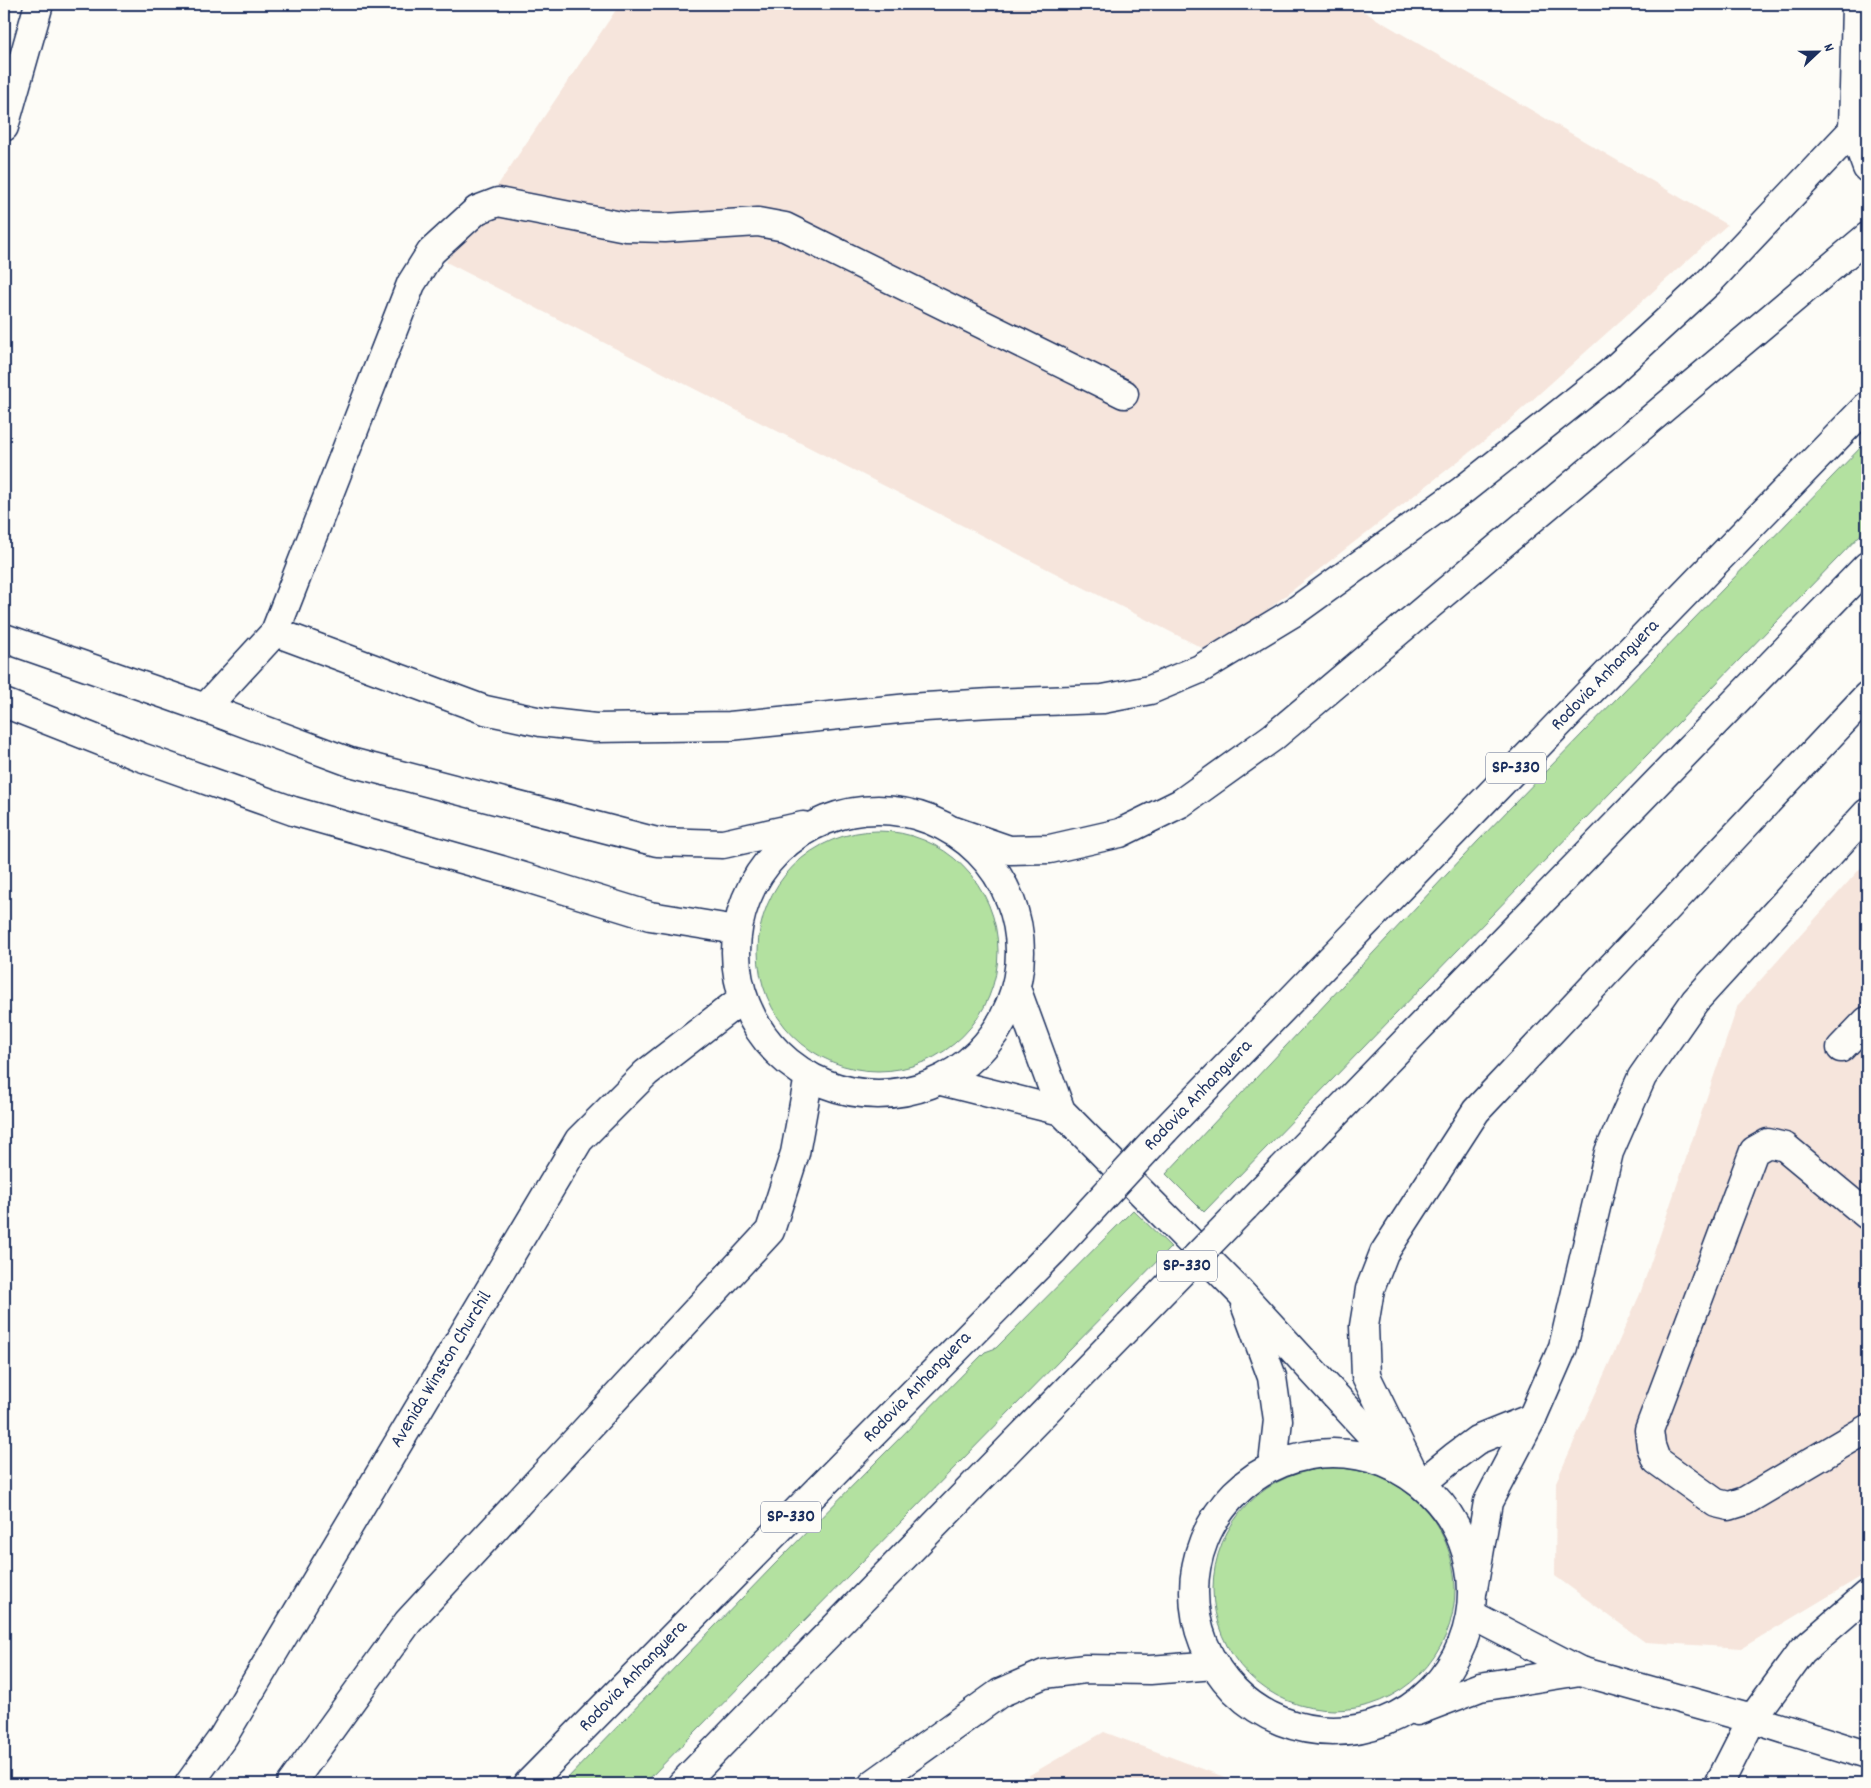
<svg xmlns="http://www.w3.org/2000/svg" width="1871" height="1788" font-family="Dekko,sans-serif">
	<rect width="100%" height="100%" fill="#fdfcf7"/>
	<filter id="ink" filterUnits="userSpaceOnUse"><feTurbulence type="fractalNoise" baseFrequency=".02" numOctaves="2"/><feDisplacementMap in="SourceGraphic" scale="10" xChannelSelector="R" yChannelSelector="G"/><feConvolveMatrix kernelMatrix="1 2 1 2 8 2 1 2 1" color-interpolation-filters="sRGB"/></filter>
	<g filter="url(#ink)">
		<g fill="#f6e5dc">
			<path d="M620 4H1351L1727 225 1502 427 1212 653 446 262Z"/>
			<path d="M1867 861V1573L1742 1648 1645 1642 1555 1576 1556 1482 1640 1294 1738 1005Z"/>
			<path d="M1104 1732 1243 1784H1014Z"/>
		</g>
		<g fill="#b3e1a0" stroke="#67887f">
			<path d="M1867 441V528L1204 1212 1166 1174 1478 841Z"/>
			<circle cx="878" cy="951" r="120"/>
			<path d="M1133 1210 1171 1247 644 1784H562L774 1565 985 1352 996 1348Z"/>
			<circle cx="1334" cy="1589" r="121"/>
		</g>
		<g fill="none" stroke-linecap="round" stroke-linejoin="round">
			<g stroke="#1b2f5e" stroke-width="31">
				<g id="minor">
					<path d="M1856 4 1853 130 1867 168"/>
					<path d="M4 127 39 4"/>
					<path d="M275 632 485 710 541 722 595 728 730 726 909 708 991 703 1103 699 1150 690 1200 669 1294 612 1463 490 1608 375 1708 283 1853 130"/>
					<path d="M4 638 205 708 350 762 657 842 723 844 803 826"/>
					<path d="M4 703 141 757 293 811 501 870 650 916 737 930"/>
					<path d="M205 708 275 632 411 284 431 252 477 210 498 202 626 227 665 228 758 222 785 227 1124 394"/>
					<circle cx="878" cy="952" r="142"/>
					<path d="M1016 988 1061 1111 1240 1292 1399 1465"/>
					<path d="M1841 1048 1867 1021"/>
					<path d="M941 1081 1061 1111"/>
					<path d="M1867 1215 1785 1147 1768 1143 1754 1151 1649 1430 1651 1446 1656 1460 1716 1503 1729 1506 1745 1501 1867 1429"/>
					<path d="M1246 1307 1272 1377 1278 1420 1273 1464"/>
					<circle cx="1333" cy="1592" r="139"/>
					<path d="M1422 1483 1454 1457 1477 1440 1532 1418"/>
					<path d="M1473 1589 1488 1502 1532 1418 1563 1347 1609 1152 1642 1077 1695 1001 1867 813"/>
					<path d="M1472 1615 1580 1671 1752 1719 1867 1755"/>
					<path d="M1417 1711 1480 1687 1580 1671"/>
					<path d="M189 1784 223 1737 579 1140 646 1073 743 998"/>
					<path d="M1719 1784 1752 1719 1802 1651 1867 1595"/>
				</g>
			</g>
			<g stroke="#1b2f5e" stroke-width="31">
				<g id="highway">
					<path d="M954 831 1009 850 1050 849 1120 833 1181 803 1273 737 1867 237"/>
					<path d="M1165 1130 1867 406"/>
					<path d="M1245 1207 1867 566"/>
					<path d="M1416 1478 1366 1376 1364 1326 1370 1289 1384 1253 1476 1111 1867 696"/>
					<path d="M291 1784 408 1622 770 1231 795 1153 809 1076"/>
					<path d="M528 1784 1054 1250"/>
					<path d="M682 1784 1129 1326"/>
					<path d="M873 1784 1000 1693 1044 1674 1085 1669 1150 1670 1215 1665"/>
				</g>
			</g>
			<use href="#minor" stroke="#fdfcf7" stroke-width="28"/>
			<use href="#highway" stroke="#fdfcf7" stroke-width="28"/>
			<g stroke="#1b2f5e" stroke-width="31" stroke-linecap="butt">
				<g id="highway-bridge">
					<path d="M1054 1250 1165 1130"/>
					<path d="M1129 1326 1245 1207"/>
				</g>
			</g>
			<use href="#highway-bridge" stroke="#fdfcf7" stroke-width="28"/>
		</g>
	</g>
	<g text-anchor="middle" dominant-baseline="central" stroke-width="4.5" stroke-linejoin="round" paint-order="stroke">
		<g fill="#fdfcf7" stroke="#5f6c8c" stroke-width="1">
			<rect x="1486" y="752.5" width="60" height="31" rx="4"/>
			<rect x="1157" y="1250.5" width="60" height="31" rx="4"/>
			<rect x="761" y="1501.5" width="60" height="31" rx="4"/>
		</g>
		<g font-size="18" font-weight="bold" fill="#1b2f5e">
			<text x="1516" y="768">SP-330</text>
			<text x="1187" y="1266">SP-330</text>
			<text x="791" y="1517">SP-330</text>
		</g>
		<g font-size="19" fill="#1b2f5e" stroke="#fdfcf7">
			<text transform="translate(1606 676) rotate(-46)">Rodovia Anhanguera</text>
			<text transform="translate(1199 1096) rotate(-46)">Rodovia Anhanguera</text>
			<text transform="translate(442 1370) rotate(-59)">Avenida Winston Churchil</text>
			<text transform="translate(918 1388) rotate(-46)">Rodovia Anhanguera</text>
			<text transform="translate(634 1677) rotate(-46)">Rodovia Anhanguera</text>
		</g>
	</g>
	<rect width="1871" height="1788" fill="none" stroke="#fdfcf7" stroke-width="20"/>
	<rect x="10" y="10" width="1851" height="1768" fill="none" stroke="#1b2f5e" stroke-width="2" filter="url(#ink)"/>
	<g transform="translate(1818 52) rotate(68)" stroke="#fdfcf7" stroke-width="4" paint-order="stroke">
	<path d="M0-4L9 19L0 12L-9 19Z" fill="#1b2f5e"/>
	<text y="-8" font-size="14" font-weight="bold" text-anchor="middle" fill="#1b2f5e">N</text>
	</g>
</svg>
